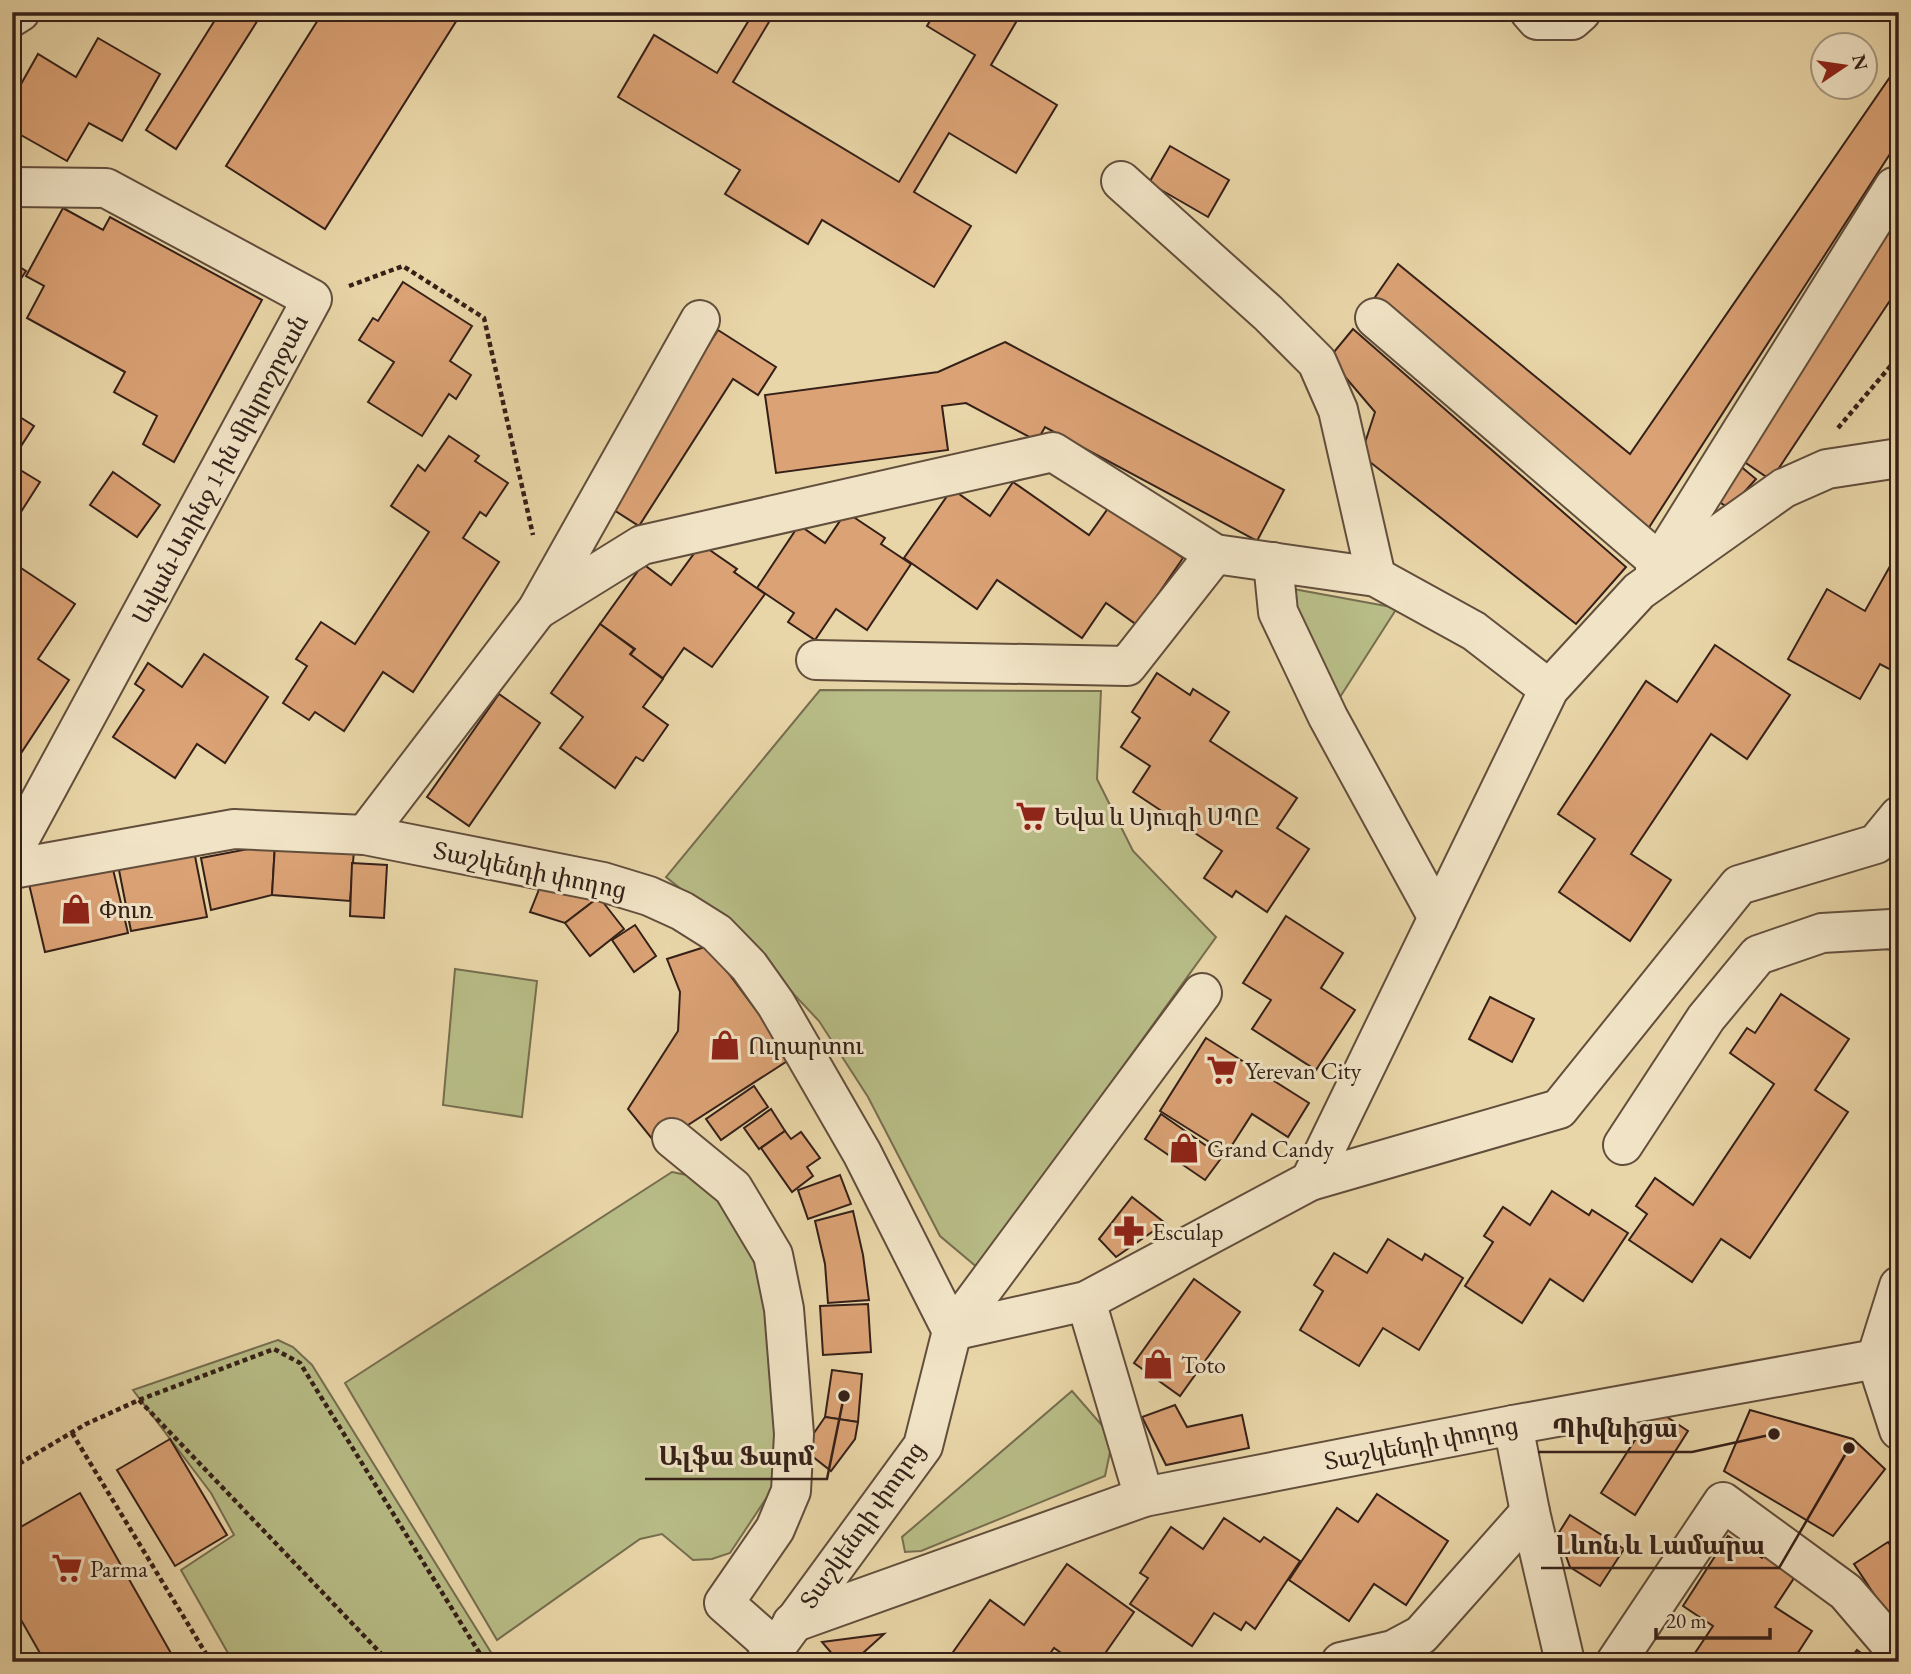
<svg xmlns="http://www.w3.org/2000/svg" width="1911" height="1674" font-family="'EB Garamond','Noto Serif Armenian',serif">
	<rect width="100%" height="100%" fill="#e9d6a8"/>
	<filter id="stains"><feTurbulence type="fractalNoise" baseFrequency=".00286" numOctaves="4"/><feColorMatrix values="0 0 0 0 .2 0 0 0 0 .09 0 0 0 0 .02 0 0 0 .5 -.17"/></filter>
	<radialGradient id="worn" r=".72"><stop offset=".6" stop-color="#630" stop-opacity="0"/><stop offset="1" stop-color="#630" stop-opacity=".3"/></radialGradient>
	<g fill="#b8bd87" stroke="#766e50" stroke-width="2">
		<path d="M1288 588 1397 608 1333 708Z"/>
		<path d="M820 690 1101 691 1097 779 1133 851 1216 937 978 1268 940 1236 868 1097 819 1021 736 933 666 877Z"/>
		<path d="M455 969 537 981 522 1117 443 1105Z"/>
		<path d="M672 1172 701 1178 726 1199 757 1258 765 1291 778 1460 773 1488 730 1553 712 1559 693 1560 662 1534 640 1539 497 1640 345 1383Z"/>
		<path d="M278 1340 293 1347 312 1365 497 1662H233L181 1570 234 1535 211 1493 133 1390Z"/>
		<path d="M1072 1391 1113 1438 1105 1476 921 1551 905 1552 902 1537Z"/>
	</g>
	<g fill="#dba275" stroke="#352018" stroke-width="2">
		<path d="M220 12H263L176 149 146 130Z"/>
		<path d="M323 12H462L325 229 226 166Z"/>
		<path d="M747 12H775L733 82 899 182 975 55 927 26 935 12H1022L991 65 1057 105 1016 173 949 133 914 192 971 226 934 287 822 220 808 244 725 194 740 170 618 97 654 35 717 73 752 15Z"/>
		<path d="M98 38 160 74 122 141 89 123 67 161 12 130V100L38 54 76 77Z"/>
		<path d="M1899 64V140L1648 529 1373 300 1398 264 1630 454Z"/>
		<path d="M1170 146 1229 180 1208 217 1149 183Z"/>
		<path d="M63 208 103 230 110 217 262 300 174 462 143 444 157 416 114 392 125 372 27 318 44 286 26 276Z"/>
		<path d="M1899 212V287L1771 480 1737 457Z"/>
		<path d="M12 262 26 271 12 292Z"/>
		<path d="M403 282 472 326 450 361 471 375 456 399 449 394 422 436 368 402 394 362 359 340 373 318 378 321Z"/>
		<path d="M1353 329 1626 567 1576 624 1361 455 1375 412 1329 358Z"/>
		<path d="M718 330 776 367 758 395 733 379 639 526 606 505Z"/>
		<path d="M1005 342 1284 490 1257 541 1045 427 1037 441 966 403 942 406 948 450 776 473 765 395 938 372Z"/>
		<path d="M12 412 34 426 12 460Z"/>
		<path d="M449 436 479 456 475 461 508 483 486 516 480 512 463 538 499 562 413 692 383 672 344 731 315 712 309 720 283 703 307 666 296 659 321 622 355 644 429 532 391 506 418 465 425 471Z"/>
		<path d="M12 465 40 482 12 526Z"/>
		<path d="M1739 465 1756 479 1729 509 1712 496Z"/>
		<path d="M113 472 160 505 137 537 90 505Z"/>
		<path d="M1013 482 1089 535 1109 507 1183 558 1137 625 1106 603 1082 638 997 580 977 609 904 558 952 489 990 516Z"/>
		<path d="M846 512 885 538 881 544 911 564 867 630 836 609 815 640 788 622 794 613 757 588 799 525 825 543Z"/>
		<path d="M701 544 737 569 734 572 765 594 712 667 684 648 663 678 630 655 635 649 600 624 643 564 671 585Z"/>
		<path d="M1899 550V674L1880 664 1860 699 1788 659 1827 589 1865 611Z"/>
		<path d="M12 562 75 604 38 659 69 680 12 767Z"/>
		<path d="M600 624 634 649 630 654 663 679 643 707 668 725 643 761 636 757 615 788 560 748 583 717 551 693Z"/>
		<path d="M1715 645 1790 695 1747 759 1711 734 1631 854 1671 880 1630 941 1559 892 1595 839 1558 814 1646 681 1677 702Z"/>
		<path d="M204 654 268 697 225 763 197 744 175 778 113 737 144 690 135 684 148 663 182 687Z"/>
		<path d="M1157 673 1190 695 1193 689 1229 712 1210 741 1297 798 1277 828 1309 849 1267 912 1236 891 1232 897 1204 878 1222 851 1133 792 1150 766 1121 747 1140 718 1132 712Z"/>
		<path d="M499 694 540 723 469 826 427 797Z"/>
		<path d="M275 844 272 895 211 910 201 858Z"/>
		<path d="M275 844 354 850 350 901 272 895Z"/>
		<path d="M194 851 207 917 131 931 118 865Z"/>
		<path d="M352 863 387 865 384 918 350 916Z"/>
		<path d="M112 865 128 933 45 952 29 884Z"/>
		<path d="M544 877 599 897 565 923 530 912Z"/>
		<path d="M599 897 624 929 590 956 565 923Z"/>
		<path d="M1286 916 1343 953 1321 988 1355 1010 1316 1070 1252 1029 1271 1000 1243 983Z"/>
		<path d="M635 925 656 956 634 972 612 940Z"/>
		<path d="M708 946 792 1058 657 1145 628 1109 678 1031 680 992 667 959Z"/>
		<path d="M1781 994 1849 1039 1815 1090 1848 1112 1750 1258 1721 1239 1692 1282 1629 1240 1647 1214 1636 1206 1655 1178 1693 1205 1774 1084 1730 1053 1747 1028 1755 1033Z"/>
		<path d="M1490 997 1534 1019 1512 1062 1469 1039Z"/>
		<path d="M1206 1038 1309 1103 1288 1137 1252 1114 1227 1153 1160 1111Z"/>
		<path d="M754 1086 768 1107 721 1140 706 1119Z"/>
		<path d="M771 1109 785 1131 759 1149 744 1128Z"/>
		<path d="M1161 1114 1222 1157 1205 1180 1145 1139Z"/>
		<path d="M785 1131 791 1139 801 1132 820 1158 807 1167 813 1176 792 1192 761 1148Z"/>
		<path d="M840 1175 851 1204 808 1219 798 1190Z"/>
		<path d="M1552 1191 1589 1215 1592 1210 1628 1233 1583 1301 1550 1279 1522 1323 1465 1286 1493 1242 1484 1236 1503 1207 1530 1225Z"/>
		<path d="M1132 1197 1165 1223 1116 1257 1099 1239Z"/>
		<path d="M853 1211 863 1255 869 1300 828 1303 825 1264 815 1221Z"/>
		<path d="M1388 1239 1422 1260 1425 1254 1463 1278 1419 1350 1383 1328 1359 1366 1300 1330 1323 1291 1314 1285 1334 1253 1367 1273Z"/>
		<path d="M1194 1279 1240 1312 1180 1396 1134 1363Z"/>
		<path d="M868 1304 871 1352 823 1355 820 1306Z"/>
		<path d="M832 1370 862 1374 858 1422 825 1417Z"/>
		<path d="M1175 1405 1187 1427 1242 1415 1249 1448 1166 1465 1142 1417Z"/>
		<path d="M1655 1409 1688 1431 1635 1515 1601 1493Z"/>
		<path d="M1750 1410 1853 1439 1885 1469 1833 1536 1724 1471Z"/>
		<path d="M825 1417 858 1422 855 1439 831 1471 803 1449Z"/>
		<path d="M170 1439 227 1535 175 1566 117 1470Z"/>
		<path d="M80 1493 176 1662H45L12 1604V1532Z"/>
		<path d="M1377 1494 1448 1541 1406 1605 1374 1584 1349 1621 1289 1580 1337 1508 1358 1522Z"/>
		<path d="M1570 1515 1624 1549 1600 1586 1570 1567 1558 1534Z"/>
		<path d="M1224 1518 1260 1542 1264 1537 1300 1561 1255 1629 1246 1622 1241 1630 1214 1613 1192 1646 1130 1604 1148 1578 1140 1573 1171 1527 1203 1549Z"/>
		<path d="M1728 1536 1762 1558 1767 1551 1798 1572 1775 1607 1812 1631 1792 1662H1702L1693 1656 1713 1626 1683 1606Z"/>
		<path d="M1888 1542 1899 1558V1632L1854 1564Z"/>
		<path d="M1067 1564 1134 1612 1099 1662H1074L1054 1648 1044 1662H946L990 1600 1024 1625Z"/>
		<path d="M884 1634 853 1662H839L822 1642Z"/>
		<path d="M1857 1650 1873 1662H1848Z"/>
	</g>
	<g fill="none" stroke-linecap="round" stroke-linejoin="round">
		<g stroke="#624e3c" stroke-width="42">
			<g id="minor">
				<path d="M1530 12 1537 20H1572L1581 12"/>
				<path d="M12 17 20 12"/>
				<path d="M1121 181 1268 313 1317 362 1338 410 1376 577"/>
				<path d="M12 187 106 188 312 299 12 853"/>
				<path d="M1375 318 1660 563"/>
				<path d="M1273 562 1278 612 1328 717 1438 918"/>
				<path d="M1655 570 1894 187"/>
				<path d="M537 610 642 545 1053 452 1215 554"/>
				<path d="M816 660 1127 666 1215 554 1376 577 1474 631 1549 689"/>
				<path d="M365 835 537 610 700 320"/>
				<path d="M12 869 234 829 365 835 603 882 649 896 682 911 717 933 749 966 776 1004 862 1153 952 1331 923 1446 765 1662"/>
				<path d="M672 1138 733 1188 773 1255 784 1309 794 1434 791 1491 775 1529 724 1603 775 1648"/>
				<path d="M1623 1145 1706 1018 1758 955 1822 933 1891 929 1899 932"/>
				<path d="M1310 1181 1559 1109 1739 885 1876 844 1899 816"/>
				<path d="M1086 1301 1144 1497"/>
				<path d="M952 1331 1086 1301 1310 1181 1549 689 1639 591 1784 488 1827 469 1899 458"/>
				<path d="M952 1331 1202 993"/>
				<path d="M1876 1359 1899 1286"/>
				<path d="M1876 1359 1899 1430"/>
				<path d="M1513 1425 1530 1512 1565 1662"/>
				<path d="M792 1623 1144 1497 1513 1425 1876 1359 1899 1358"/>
				<path d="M1341 1662 1393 1650 1421 1635 1530 1512"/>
				<path d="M1616 1662 1723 1502 1846 1592 1899 1654"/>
			</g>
		</g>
		<g stroke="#352018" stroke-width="4.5" stroke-dasharray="5 3.5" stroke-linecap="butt">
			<path d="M349 286 403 266 484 318 533 535"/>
			<path d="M1838 428 1899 356"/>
			<path d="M139 1400 389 1662"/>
			<path d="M72 1433 211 1662"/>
			<path d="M12 1468 86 1424 139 1400 274 1349 300 1363 485 1662"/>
		</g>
		<use href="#minor" stroke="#f1e4c6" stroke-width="38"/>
	</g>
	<defs>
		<g id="supermarket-bare" transform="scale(2.415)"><path d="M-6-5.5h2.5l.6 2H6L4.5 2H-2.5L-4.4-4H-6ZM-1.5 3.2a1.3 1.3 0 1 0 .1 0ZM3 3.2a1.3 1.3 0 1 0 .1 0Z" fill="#8f2418" stroke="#f1e4c6" stroke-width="2.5" paint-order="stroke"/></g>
		<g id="shop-bare" transform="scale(2.415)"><path d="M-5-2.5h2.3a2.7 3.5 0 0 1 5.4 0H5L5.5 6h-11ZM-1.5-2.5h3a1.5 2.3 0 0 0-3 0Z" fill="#8f2418" stroke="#f1e4c6" stroke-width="2.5" paint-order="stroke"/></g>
		<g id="pharmacy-bare" transform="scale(2.415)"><path d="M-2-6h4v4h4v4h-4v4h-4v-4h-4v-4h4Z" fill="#8f2418" stroke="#f1e4c6" stroke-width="2.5" paint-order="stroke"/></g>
	</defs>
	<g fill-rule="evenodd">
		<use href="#supermarket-bare" x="1031" y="816"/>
		<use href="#shop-bare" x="76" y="909"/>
		<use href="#shop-bare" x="725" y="1045"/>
		<use href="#supermarket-bare" x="1222" y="1070"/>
		<use href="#shop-bare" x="1184" y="1148"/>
		<use href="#pharmacy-bare" x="1129" y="1231"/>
		<use href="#shop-bare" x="1158" y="1364"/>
		<use href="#supermarket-bare" x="67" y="1568"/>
	</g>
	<g text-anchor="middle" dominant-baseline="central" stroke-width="6" stroke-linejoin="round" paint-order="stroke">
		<g font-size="24" fill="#352018" stroke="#f1e4c6">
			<text transform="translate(220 469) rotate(-62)">Ավան-Առինջ 1-ին միկրոշրջան</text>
			<text transform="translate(530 870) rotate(12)">Տաշկենդի փողոց</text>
			<text transform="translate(1421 1443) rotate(-11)">Տաշկենդի փողոց</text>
			<text transform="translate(862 1525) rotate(-55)">Տաշկենդի փողոց</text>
		</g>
		<g font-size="24" fill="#352018" stroke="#f1e4c6" text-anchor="start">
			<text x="1054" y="816">Եվա և Սյուզի ՍՊԸ</text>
			<text x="99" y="909">Փուռ</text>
			<text x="748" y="1045">Ուրարտու</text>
			<text x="1245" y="1070">Yerevan City</text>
			<text x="1207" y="1148">Grand Candy</text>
			<text x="1152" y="1231">Esculap</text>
			<text x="1181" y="1364">Toto</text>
			<text x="90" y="1568">Parma</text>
		</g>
	</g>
	<path fill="none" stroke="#352018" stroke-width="2.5" d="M1774 1434L1692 1452H1538M844 1396L827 1479H645M1849 1448L1779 1568H1541"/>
	<g fill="#352018" stroke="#f1e4c6" stroke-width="2.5">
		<circle cx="1774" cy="1434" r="7"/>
		<circle cx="844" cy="1396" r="7"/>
		<circle cx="1849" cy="1448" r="7"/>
	</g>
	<g font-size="26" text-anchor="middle" font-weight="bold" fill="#352018" stroke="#f1e4c6" stroke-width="6" stroke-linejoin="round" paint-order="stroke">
		<text x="1615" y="1437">Պիվնիցա</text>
		<text x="736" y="1465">Ալֆա Ֆարմ</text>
		<text x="1660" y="1554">Լևոն և Լամարա</text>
	</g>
	<rect width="1911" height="1674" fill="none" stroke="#e9d6a8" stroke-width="42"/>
	<rect x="14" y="14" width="1883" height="1646" fill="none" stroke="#352018" stroke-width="3.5"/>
	<rect x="21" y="21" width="1869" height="1632" fill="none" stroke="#352018" stroke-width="2"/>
	<g transform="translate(1844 66) rotate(77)"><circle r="33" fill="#f1e4c6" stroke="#a69680" stroke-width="2"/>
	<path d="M0-5L12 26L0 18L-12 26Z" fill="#8f2418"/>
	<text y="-10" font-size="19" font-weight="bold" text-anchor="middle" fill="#352018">N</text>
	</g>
	<path d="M1656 1628v10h114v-10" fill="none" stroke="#352018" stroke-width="3.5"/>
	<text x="1666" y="1628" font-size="21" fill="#352018" stroke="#f1e4c6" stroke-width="5" paint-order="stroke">20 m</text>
	<rect width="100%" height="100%" filter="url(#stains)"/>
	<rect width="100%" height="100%" fill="url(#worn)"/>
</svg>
